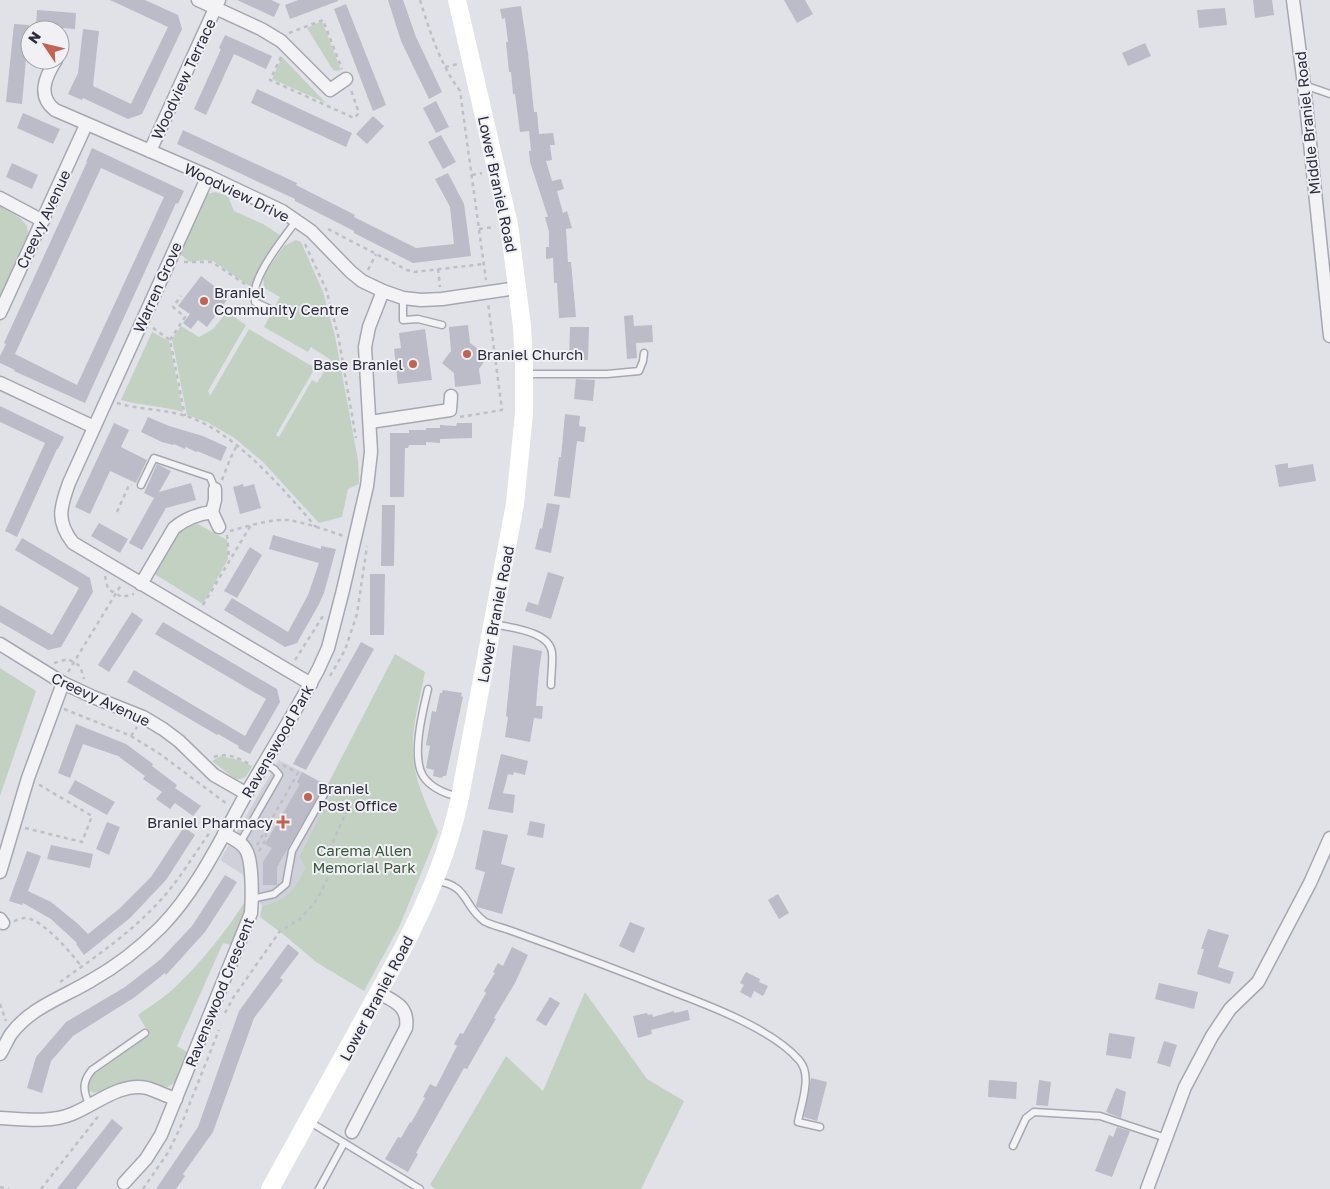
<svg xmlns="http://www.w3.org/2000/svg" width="1330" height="1189" font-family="'Golos Text',sans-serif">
	<rect width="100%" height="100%" fill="#e1e1e8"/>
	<path fill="#cfd0d9" d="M279 760 335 789 299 855 305 867 291 893 279 901 262 906 242 874 220 860Z"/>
	<g fill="#c3d1c3">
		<path d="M322 21 341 70 336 71 333 70 307 28Z"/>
		<path d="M282 57 326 103 272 79Z"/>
		<path d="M215 192 228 196 234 211 263 224 280 235 272 246 270 256 257 274 251 287 213 261 205 260 190 262 181 255 180 251 202 202 207 194Z"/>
		<path d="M0 206 20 218 27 226 28 235 0 297Z"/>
		<path d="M296 240 301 242 323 292 335 336 358 460 359 484 348 489 342 517 319 523 263 462 233 437 207 422 187 415 172 339 181 326 199 337 213 329 227 312 246 325 208 391 210 396 249 329 315 368 276 435 279 437 312 380 317 383 331 360 311 347 308 352 264 327 280 297 264 288 263 276 284 246Z"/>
		<path d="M152 332 169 341 183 412C163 406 142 406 121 400Z"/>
		<path d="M198 524 227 540 228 559 203 604 153 573 176 532 186 525Z"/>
		<path d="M395 654 425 672C420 701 409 733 414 763 417 787 429 810 438 832L400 925 364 991 316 962 283 934 260 917 262 906C291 898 292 892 305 867L299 856 334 789 328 784Z"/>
		<path d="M0 668 36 691 0 796Z"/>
		<path d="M221 756 239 760 252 766C248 774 245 781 235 779L212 761Z"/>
		<path d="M246 900 241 930 231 945 223 943 177 1046 189 1053C184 1066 181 1082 167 1087 152 1085 132 1084 116 1086 109 1087 97 1096 90 1091 85 1088 88 1082 90 1077L150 1035 138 1015C149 1007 162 999 172 990 201 963 225 933 246 900Z"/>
		<path d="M585 992 647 1079 684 1101 641 1189H435L430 1185 506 1056 543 1091Z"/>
	</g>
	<g fill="#bbbcc7" fill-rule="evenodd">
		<path d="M110 0H145L178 15 182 29 142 114 128 119 83 98 82 100 68 94 78 73 83 29 99 31 93 86 131 104 168 27Z"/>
		<path d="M237 0H271L280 4 274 17Z"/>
		<path d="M298 0H338V1L290 19 285 5Z"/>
		<path d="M388 0H403L416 37 442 92 429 99 401 41Z"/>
		<path d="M784 0H805L813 14 797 23Z"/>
		<path d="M1253 0H1272L1274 15 1255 18Z"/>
		<path d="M346 4 386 105 373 111 334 9Z"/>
		<path d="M521 6 528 53 534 112H537L539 134 553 133 555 145H550L552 160 546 161 552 181 561 179 564 189 557 191 563 213 567 211 572 228 566 229 568 262H571L576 317 559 318 557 283H554L553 258 546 259V247H549V232L545 217H548L530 162 529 151H531L529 131 520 132 515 94H513L511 72H509L506 42H508L505 18 502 19 500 9Z"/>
		<path d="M1225 8 1227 25 1199 28 1197 10Z"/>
		<path d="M37 10 76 13 75 29 36 26Z"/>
		<path d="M14 24 29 25 22 104 6 102Z"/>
		<path d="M225 35 272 56 266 69 234 54 206 115 194 109 221 49 219 48Z"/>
		<path d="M1145 43 1151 56 1128 66 1122 53Z"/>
		<path d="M257 89 352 133 346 147 251 103Z"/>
		<path d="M436 101 449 127 436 133 423 108Z"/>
		<path d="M23 113 60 129 53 144 17 128Z"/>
		<path d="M373 116 384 126 367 144 356 134Z"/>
		<path d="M183 130 297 183 296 185 355 215 354 217 416 248 454 244 450 207 435 179 448 173 464 204 471 256 413 263 354 233V231L295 201V199L177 144Z"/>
		<path d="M441 135 456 162 443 169 428 142Z"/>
		<path d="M92 148 184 191 178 204 176 203 85 403 14 371 15 370 0 363V356L6 344 4 343 87 162H86ZM101 168 164 197 77 385 15 354Z"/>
		<path d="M12 163 38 175 32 189 6 177Z"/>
		<path d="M201 276 229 297 207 327 198 320 191 329 183 323 190 314 178 306Z"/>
		<path d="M633 315 634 326 652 325 653 342 636 343 637 358 627 359 624 316Z"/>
		<path d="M468 325 470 343 488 356 479 369 481 384 455 387 454 373 442 363 451 351 449 327Z"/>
		<path d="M570 327H589L588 360H569Z"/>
		<path d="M425 329 432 380 398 384 394 349 401 348 399 333Z"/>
		<path d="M576 379 595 380 593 401 574 399Z"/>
		<path d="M0 406 64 437 58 449H57L17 537 5 531 45 443 0 422Z"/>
		<path d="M565 414 580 416 579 426 586 427 584 442 577 441 570 498 554 496 559 457H561Z"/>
		<path d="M148 417 169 426 203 436 227 447 221 461 197 451 196 452 186 447 185 449 174 444 173 445 162 442 141 432Z"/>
		<path d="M114 423 129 430 121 447 147 460 136 483 110 471 90 514 75 507Z"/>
		<path d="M457 423H472V438L440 439V443L426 442V445H409L408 448H405L404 497H390V433H409V430H426V428H440V425L456 426Z"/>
		<path d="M1288 463V468L1313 464 1316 481 1279 487 1275 465Z"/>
		<path d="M157 464 171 471 159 492 191 483 196 500 166 508 142 550 129 543 154 498 144 493Z"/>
		<path d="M243 484 244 487 254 484 261 508 240 514 233 487Z"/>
		<path d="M547 503 560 505 551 553 535 549 540 528 542 529Z"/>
		<path d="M382 505H395L394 566H381Z"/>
		<path d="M99 523 128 539 120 553 91 536Z"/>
		<path d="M273 535 321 549V546L336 549 324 593 318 606 297 643 285 647 224 610 232 598 288 632 308 595 319 563 269 549Z"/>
		<path d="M22 538 90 578 93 592 61 647 48 650 0 622V605L52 635 79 588 15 550Z"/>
		<path d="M250 547 262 555 237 598 224 591Z"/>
		<path d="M548 572 564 577 551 619 525 611 528 602 538 605Z"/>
		<path d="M370 574H385L384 635H370Z"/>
		<path d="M132 612 143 620 109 672 98 665Z"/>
		<path d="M163 622 277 689 280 702 250 754 238 748 239 746 218 734 217 735 127 682 134 670 245 736 266 699 155 634Z"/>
		<path d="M361 642 374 649 306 770 293 764Z"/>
		<path d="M513 645 542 651 539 670 536 706H543L542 719 534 718 530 742 505 737 508 717 506 716Z"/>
		<path d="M443 690 462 693 461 696 463 697 447 772 446 776H443L442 778 433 776 434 770 426 768 430 746 426 745 432 711 436 712 440 693H442Z"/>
		<path d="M76 724 126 744 153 764 152 766 177 785 175 788 201 806 193 816 175 803 170 809 156 799 162 792 143 779 145 776 118 756 83 744 70 778 58 773Z"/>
		<path d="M501 754 528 761 525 775 514 772 513 775 508 774 503 793 515 795 513 813 488 809Z"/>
		<path d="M302 772 325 785 277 867V885H263V862L272 848 265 844 300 784 297 782Z"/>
		<path d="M75 780 115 802 107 815 68 793Z"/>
		<path d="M530 821 545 824 543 838 527 835Z"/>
		<path d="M107 822 120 827 109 855 96 849Z"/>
		<path d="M184 827 195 835 166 880 130 918 84 955 76 944 77 943 51 919 23 903 22 905 9 901 27 851 41 856 28 891 51 902 78 924 88 934 119 909 151 877Z"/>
		<path d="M483 830 508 835 501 864 515 868 502 914 477 907 476 905 485 872 475 869Z"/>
		<path d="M51 845 93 854 90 868 47 859Z"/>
		<path d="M225 875 237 882 227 898 205 932 166 975 165 973 135 997 73 1036 51 1061 42 1093 27 1088 36 1057 66 1022 125 987 161 959 192 926Z"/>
		<path d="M778 894 789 913 779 919 768 900Z"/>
		<path d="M630 922 645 928 634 953 619 946Z"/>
		<path d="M1208 929 1229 935 1218 967 1234 972 1230 984 1197 974 1204 949H1201Z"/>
		<path d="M288 944 299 953 280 978 283 980 254 1018 213 1132 183 1174 185 1176 176 1189H156L198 1127 239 1011Z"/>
		<path d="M512 947 528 955 515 983 494 1018 496 1019 483 1041 467 1069 464 1068 416 1153 418 1154 408 1172 385 1159 398 1137 401 1138 410 1122 411 1123 425 1098 423 1097 430 1084 436 1087 457 1046 454 1044 460 1033 463 1034 486 993 484 991 495 973 493 972 498 963 503 966Z"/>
		<path d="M746 972 760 979 759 982 768 986 763 996 754 991 751 998 740 992 744 985 740 983Z"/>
		<path d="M1159 983 1198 992 1194 1009 1155 999Z"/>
		<path d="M550 997 560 1003 546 1026 536 1020Z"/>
		<path d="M688 1010 690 1020 651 1030 652 1034 638 1038 633 1016 647 1013 648 1015 652 1014 653 1017 674 1011V1013Z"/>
		<path d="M1109 1033 1135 1037 1131 1059 1106 1055Z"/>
		<path d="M1164 1041 1177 1045 1170 1067 1157 1063Z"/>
		<path d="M811 1078 827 1082 817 1121 804 1117Z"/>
		<path d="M989 1080 1017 1082 1016 1099 988 1097Z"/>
		<path d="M1039 1080 1051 1082 1048 1106 1036 1105Z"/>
		<path d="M1116 1088 1126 1092 1121 1118 1106 1112Z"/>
		<path d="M112 1119 123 1128 76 1189H57Z"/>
		<path d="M1117 1127 1130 1131 1112 1177 1095 1171 1109 1135 1113 1137Z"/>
	</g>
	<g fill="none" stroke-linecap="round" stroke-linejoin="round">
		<g stroke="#a7a7b2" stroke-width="9">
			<g id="lane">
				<path d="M1304 85 1330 94"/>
				<path d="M403 298V320L418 319 442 325"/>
				<path d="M270 309 255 302C255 299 254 294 255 290 258 270 284 237 297 220"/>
				<path d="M525 374H607L639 371 643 361 644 353"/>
				<path d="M141 485 154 458 210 477 215 489"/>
				<path d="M494 624C511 628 550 631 552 653 553 663 551 674 551 685"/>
				<path d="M428 689C423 710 411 756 423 776 431 788 446 794 459 797"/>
				<path d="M240 843 279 775 274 769 265 764"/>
				<path d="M436 881C469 885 463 906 484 921 490 925 501 927 509 930 565 950 621 971 676 993 713 1007 773 1030 799 1060 813 1075 801 1104 798 1122L820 1127"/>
				<path d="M252 899 274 894 286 884 292 851 326 791"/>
				<path d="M89 1104C83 1090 82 1082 92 1070L145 1033"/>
				<path d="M310 1122 420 1189"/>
				<path d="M1013 1146 1026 1118 1034 1112 1100 1116 1166 1138"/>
				<path d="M319 1189 344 1143"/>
			</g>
		</g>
		<g stroke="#a7a7b2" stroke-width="15">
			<g id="street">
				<path d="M198 0 261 29 281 41 330 90 346 79"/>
				<path d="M1293 0 1304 85 1330 336"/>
				<path d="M56 60C45 77 37 96 55 110L208 176 282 211 311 231 351 272 362 281 383 291 403 298 421 300 442 299 517 288"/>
				<path d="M150 151 219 0"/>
				<path d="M208 176 69 483C60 508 56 521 73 543L311 684"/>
				<path d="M0 198 43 221"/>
				<path d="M0 313 86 125"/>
				<path d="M0 383 94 427"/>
				<path d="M370 422 450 410 451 396"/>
				<path d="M212 512 215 500V489"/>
				<path d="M141 584 174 528C186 518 198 514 212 512L219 527"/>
				<path d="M0 644 63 683 93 697 143 717 163 729 179 741 214 775 247 794"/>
				<path d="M0 872 28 778 63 683"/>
				<path d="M0 919 3 923"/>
				<path d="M0 1054C4 1048 7 1040 11 1034 31 1007 64 997 92 980 117 966 140 948 161 927 197 890 221 839 246 794 270 753 295 712 318 670L328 648 343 590 367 486 371 452 365 347 369 327 383 291"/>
				<path d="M0 1118C23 1119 50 1123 72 1114 95 1105 120 1082 147 1088 157 1091 166 1096 176 1099"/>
				<path d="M352 1132 406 1028C409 1006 395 1002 379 993"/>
				<path d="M124 1183 146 1159 161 1135 251 913C252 899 253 862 246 850 242 842 232 838 224 834"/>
				<path d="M1147 1189 1185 1087 1212 1036 1230 1009 1258 982 1310 883 1330 838"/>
			</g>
		</g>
		<g stroke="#bfbfc6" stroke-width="2.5" stroke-dasharray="4 4" stroke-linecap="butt">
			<path d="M420 0C430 32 440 64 460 91L486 280"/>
			<path d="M289 33 323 20 342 69"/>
			<path d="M281 57 270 80 354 118 359 113 351 90"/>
			<path d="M445 67 458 64"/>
			<path d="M472 175 482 173"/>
			<path d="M328 229 407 270 414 272 484 264"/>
			<path d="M479 229 495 227"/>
			<path d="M305 244 326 289 338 335 356 438"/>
			<path d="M184 262H212L248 286"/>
			<path d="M438 269 440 287"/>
			<path d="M368 270 376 254"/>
			<path d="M153 328 170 340 185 416"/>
			<path d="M170 340 185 317 173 307 181 296"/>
			<path d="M117 403C140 410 166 409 189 417 236 433 284 490 316 527"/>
			<path d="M460 417 502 410 488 303"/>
			<path d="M222 480 230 459 237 445"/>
			<path d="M117 512 129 485H132"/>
			<path d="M230 531C248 526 270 519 288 520 307 523 326 530 344 536"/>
			<path d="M227 535 229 559"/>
			<path d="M105 576 108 589 122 597 134 594"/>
			<path d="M203 605 251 525"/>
			<path d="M295 660 323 616"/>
			<path d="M54 663 68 659 80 666 84 679"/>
			<path d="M68 672 121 585"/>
			<path d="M330 676 345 650 357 614 367 546"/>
			<path d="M64 709 131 736 160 754 227 804"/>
			<path d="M131 736 137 727"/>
			<path d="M214 757C227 752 238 758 249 764"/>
			<path d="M25 828 82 842 92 816 38 784"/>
			<path d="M257 845 298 773 283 765"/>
			<path d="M259 851 266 839V831"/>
			<path d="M14 921C17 920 22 918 25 918 42 918 72 954 81 966"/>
			<path d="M60 982C94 958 129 934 158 903 178 882 193 856 210 832"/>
			<path d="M0 1004 6 1021"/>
			<path d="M225 1013 233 998 280 931 300 919 313 905 320 894 329 876 333 842 350 803 352 802"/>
			<path d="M0 1187 9 1189"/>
			<path d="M41 1189 100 1114"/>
			<path d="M143 1189 169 1151 180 1128 219 1030"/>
		</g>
		<use href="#lane" stroke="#f3f3f6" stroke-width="6"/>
		<use href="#street" stroke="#f3f3f6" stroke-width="12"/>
		<path stroke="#fff" stroke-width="18" d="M270 1189 403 948C428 899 449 851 460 797L515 504 524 413V366L522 326 509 225 457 0"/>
	</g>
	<g fill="#c06352" stroke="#f0f0f5" stroke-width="2">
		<circle cx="204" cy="301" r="5"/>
		<circle cx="467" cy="354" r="5"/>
		<circle cx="413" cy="364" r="5"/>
		<circle cx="308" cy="797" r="5"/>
		<path d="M280.5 814.5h5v5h5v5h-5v5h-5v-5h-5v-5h5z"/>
	</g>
	<g text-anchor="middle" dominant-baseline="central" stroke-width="4" stroke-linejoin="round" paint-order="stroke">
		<g font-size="15" fill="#2b2c3e" stroke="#f0f0f5">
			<text transform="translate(183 79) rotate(-65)">Woodview Terrace</text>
			<text transform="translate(1307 123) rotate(-96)">Middle Braniel Road</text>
			<text transform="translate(498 184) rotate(78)">Lower Braniel Road</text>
			<text transform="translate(237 192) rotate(26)">Woodview Drive</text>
			<text transform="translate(43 219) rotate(-65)">Creevy Avenue</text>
			<text transform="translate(157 287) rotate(-66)">Warren Grove</text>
			<text transform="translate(495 614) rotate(-79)">Lower Braniel Road</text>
			<text transform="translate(101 699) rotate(25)">Creevy Avenue</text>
			<text transform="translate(277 741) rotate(-60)">Ravenswood Park</text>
			<text transform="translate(219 992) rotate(-68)">Ravenswood Crescent</text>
			<text transform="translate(376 998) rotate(-62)">Lower Braniel Road</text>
		</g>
		<g font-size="15" fill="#2b2c3e" stroke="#f0f0f5" text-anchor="start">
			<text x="214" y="292">Braniel<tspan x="214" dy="17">Community Centre</tspan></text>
			<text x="477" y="354">Braniel Church</text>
			<text x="403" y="364" text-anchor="end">Base Braniel</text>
			<text x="318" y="788">Braniel<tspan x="318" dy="17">Post Office</tspan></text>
			<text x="273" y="822" text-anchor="end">Braniel Pharmacy</text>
		</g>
		<g font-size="15" fill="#39583d" stroke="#f0f0f5">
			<text x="364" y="850">Carema Allen<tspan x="364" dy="17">Memorial Park</tspan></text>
		</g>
	</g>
	<g transform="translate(45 45) rotate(305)"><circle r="24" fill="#f0f0f5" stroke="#a1a2ac"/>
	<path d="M0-4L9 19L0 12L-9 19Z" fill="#c06352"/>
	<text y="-8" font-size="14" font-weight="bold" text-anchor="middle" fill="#2b2c3e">N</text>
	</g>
</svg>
